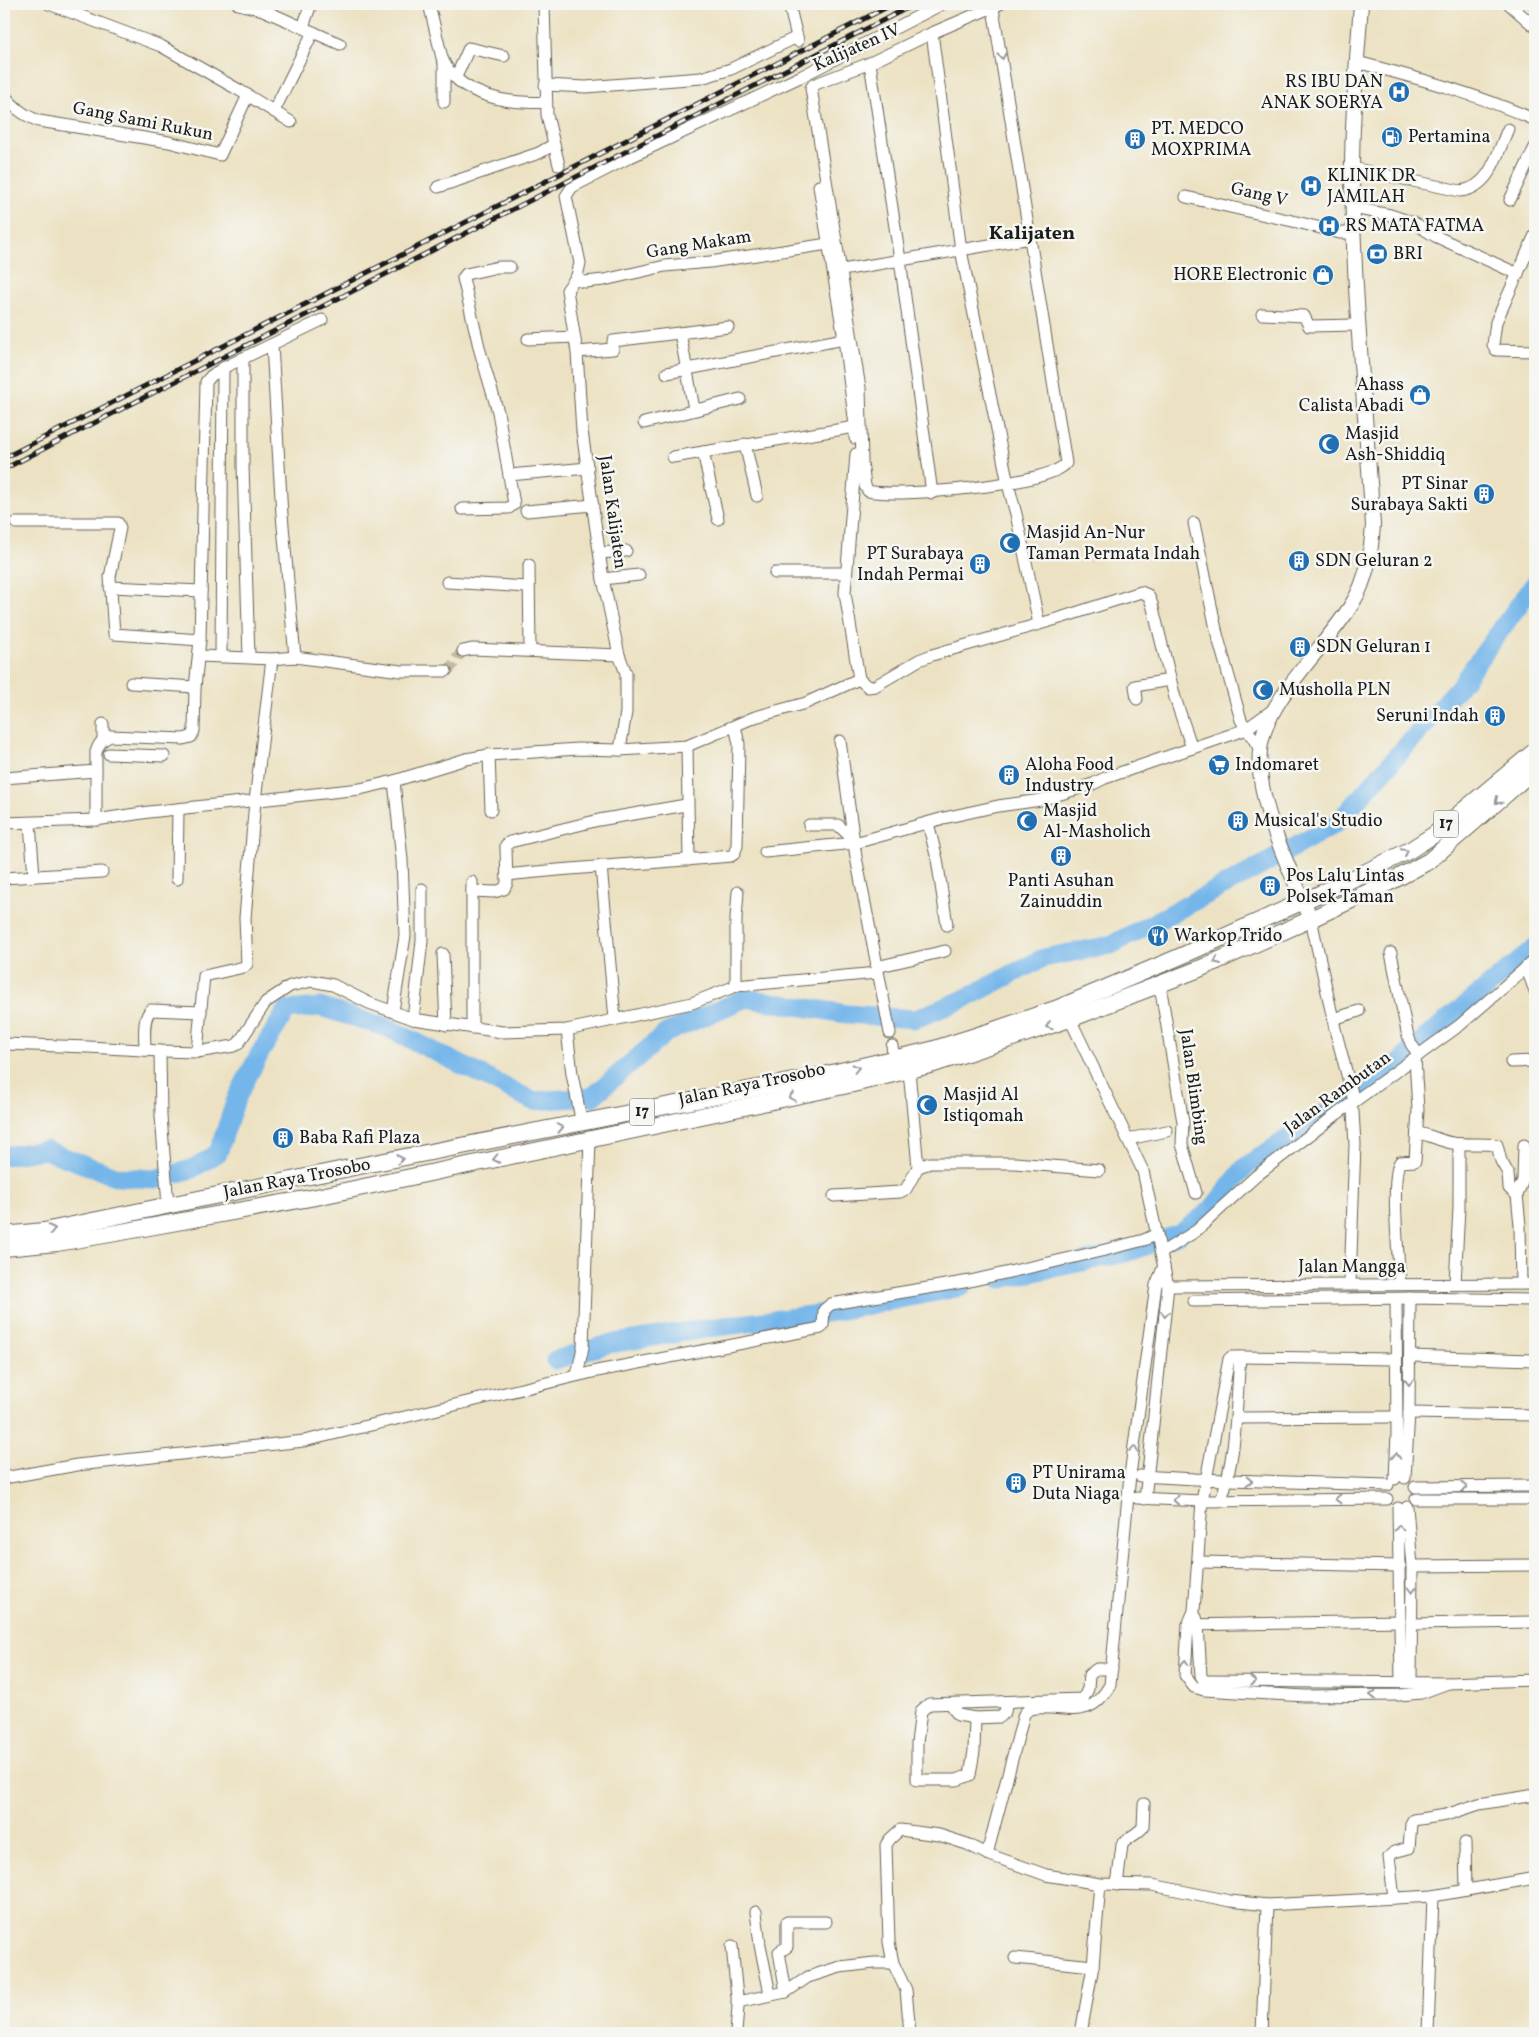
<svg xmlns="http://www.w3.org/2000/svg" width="1539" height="2037" font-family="Vollkorn,serif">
	<rect width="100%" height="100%" fill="#f6f6f2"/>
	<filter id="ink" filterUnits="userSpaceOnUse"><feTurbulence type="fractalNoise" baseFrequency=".02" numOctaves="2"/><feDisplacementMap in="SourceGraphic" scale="10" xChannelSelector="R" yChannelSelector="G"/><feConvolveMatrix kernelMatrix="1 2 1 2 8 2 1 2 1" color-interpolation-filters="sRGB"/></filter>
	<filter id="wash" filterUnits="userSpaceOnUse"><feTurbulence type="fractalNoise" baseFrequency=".0096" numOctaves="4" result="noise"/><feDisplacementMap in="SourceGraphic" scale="20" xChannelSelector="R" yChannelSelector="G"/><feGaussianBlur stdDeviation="1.12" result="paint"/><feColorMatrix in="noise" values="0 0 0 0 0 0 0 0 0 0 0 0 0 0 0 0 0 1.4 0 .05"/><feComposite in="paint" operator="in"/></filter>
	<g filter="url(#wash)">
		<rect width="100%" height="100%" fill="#ece2c3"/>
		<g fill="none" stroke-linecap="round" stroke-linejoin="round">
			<g stroke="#75b6ea" stroke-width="19">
				<path d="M4 1156 45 1150 118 1177 155 1179 192 1169 218 1153 236 1099 260 1053 287 1010 320 1007 388 1028 533 1101 592 1097 666 1033 746 998 847 1014 915 1019 962 1000 1043 958 1111 945 1252 871 1337 823 1458 688 1535 583"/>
				<path d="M1001 1279 1125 1253 1179 1234 1211 1210 1245 1167 1344 1101 1382 1080 1419 1043 1535 948"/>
				<path d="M555 1360 608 1344 717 1327 833 1312 962 1287"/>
			</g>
		</g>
	</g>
	<g filter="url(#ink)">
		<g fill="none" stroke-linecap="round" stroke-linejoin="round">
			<path stroke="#c2baa2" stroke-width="11" stroke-dasharray="11 5.5" stroke-linecap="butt" d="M446 671C455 667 455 657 463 651"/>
			<g stroke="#656156" stroke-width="13">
				<g id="minor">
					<path d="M49 4 161 46 239 90 291 122"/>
					<path d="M238 4 263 10 340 44"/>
					<path d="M429 4 442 58C457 96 510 105 546 102"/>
					<path d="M544 4 547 115 559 165"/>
					<path d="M789 4 798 41"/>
					<path d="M1509 4 1535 27"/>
					<path d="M993 8 1066 463C1052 485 896 498 868 491L865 486 862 462 860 388 811 88 813 85 870 63 932 33 1000 4"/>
					<path d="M303 27 311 4"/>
					<path d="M932 33 961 250 1008 484 1016 514 1039 624"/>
					<path d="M1357 62C1417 78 1478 94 1535 120"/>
					<path d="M870 63 900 260 932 493"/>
					<path d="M456 77 469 48 504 56"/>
					<path d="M545 85 586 87 701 78 731 69 797 37"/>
					<path d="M4 95C15 108 23 115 39 121L169 142 220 155 248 95"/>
					<path d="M444 102V65"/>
					<path d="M274 111 313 32"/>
					<path d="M1352 168 1460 191C1491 188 1497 153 1508 129"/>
					<path d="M819 186 844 339 855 425"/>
					<path d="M438 187 539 153 553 145"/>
					<path d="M1186 197 1301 223 1340 233H1353"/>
					<path d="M1510 200 1535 147"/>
					<path d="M1353 208 1390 215 1414 223 1435 236 1518 274"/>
					<path d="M1535 235 1496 322 1493 345 1496 350 1535 351"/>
					<path d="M842 270 1031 238"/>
					<path d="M575 280 585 282 604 280 665 266 710 262 828 244"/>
					<path d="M1262 314 1304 316 1309 326 1357 325"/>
					<path d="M680 333 694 409"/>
					<path d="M528 339 574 337"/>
					<path d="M272 345 282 515 295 657"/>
					<path d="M577 352 613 349V341L728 327"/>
					<path d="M243 358V465L249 657"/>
					<path d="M667 373 844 339"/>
					<path d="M644 423 740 399"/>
					<path d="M745 444 757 496"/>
					<path d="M703 452 718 519"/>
					<path d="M856 454 845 593 859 679"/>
					<path d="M673 457 855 427V438"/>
					<path d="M509 475 588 468"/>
					<path d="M462 509 509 508 514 504 498 412 480 351 463 278 466 274 498 267H510"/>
					<path d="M526 511 593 505"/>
					<path d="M16 523H118L120 528 110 577 114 634 200 640"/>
					<path d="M1194 523 1217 634 1241 720 1260 749"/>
					<path d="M600 553 626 551"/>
					<path d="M529 565 530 651"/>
					<path d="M775 573H846"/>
					<path d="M603 579 639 575"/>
					<path d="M447 582 528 587"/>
					<path d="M110 587 201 591"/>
					<path d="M463 651 472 649 619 655"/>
					<path d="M199 656 272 659 295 657 401 671H446"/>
					<path d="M221 657 223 368"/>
					<path d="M131 683 195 687"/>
					<path d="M1137 699 1135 686 1170 680"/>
					<path d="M103 739V724"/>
					<path d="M840 741 856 857 890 1033"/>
					<path d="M687 746 689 860"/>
					<path d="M620 750 626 712V673L619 655 603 579 582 431 577 352 567 290 577 276 580 263 566 196 572 187 630 157 802 76 942 4"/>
					<path d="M109 754 164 756"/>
					<path d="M489 755 491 810"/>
					<path d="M4 778 96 771"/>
					<path d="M96 820V752C99 743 102 740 110 736L183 739 191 737 194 731 195 687 200 640 206 382 211 376 223 368 322 320"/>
					<path d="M4 823 96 820 149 812 360 789 394 781 466 759 489 755 578 749 620 750 687 746 755 717 806 703 859 679 868 687 875 686 919 660 932 655 1060 618 1141 592 1148 595 1152 604 1175 698 1192 748"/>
					<path d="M928 823 937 859 947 925"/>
					<path d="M30 824 34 876"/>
					<path d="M809 825H838L855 841"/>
					<path d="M765 852 855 843 944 818 998 806 1041 800 1093 784 1105 778 1230 735 1246 729 1274 709"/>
					<path d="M601 866 615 1019"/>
					<path d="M507 875C581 867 656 863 731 856L734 854 737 846 739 744 735 726"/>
					<path d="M4 878 102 872"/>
					<path d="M177 879 178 809"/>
					<path d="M472 882V1028"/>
					<path d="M472 891 494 892 504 889 507 883 506 849V845L510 842 599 820 686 805"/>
					<path d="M1311 919 1336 1033 1354 1101"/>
					<path d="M1391 953 1407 1032 1411 1044 1419 1055"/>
					<path d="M443 954 446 1025"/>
					<path d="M876 967 945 951"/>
					<path d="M1526 967 1535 991"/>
					<path d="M1160 985 1183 1122 1182 1144 1196 1193"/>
					<path d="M736 986V918L738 892"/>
					<path d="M393 1011 405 936 402 860 394 781"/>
					<path d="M413 1019 422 941V889"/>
					<path d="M1070 1019 1143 1171 1168 1286 1145 1499"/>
					<path d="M1333 1019 1359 1011"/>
					<path d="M567 1030 572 1074 582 1124"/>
					<path d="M4 1044 88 1047 160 1051 197 1052 234 1046 238 1044 266 1002 290 986 312 981 333 985 369 1003 413 1019 502 1032 567 1030 692 1003 736 986 877 973"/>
					<path d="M892 1046 894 1059"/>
					<path d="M145 1050C145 1038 142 1018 151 1010L201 1012"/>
					<path d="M160 1051 161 1116 168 1205"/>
					<path d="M197 1052 204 976 244 967 247 964 245 918 255 801 272 659"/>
					<path d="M1511 1062 1535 1061"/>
					<path d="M909 1071 918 1167"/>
					<path d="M1417 1133C1429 1134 1439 1141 1452 1143 1467 1145 1482 1143 1497 1145L1501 1161 1508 1173 1509 1188 1517 1195 1520 1225 1521 1284"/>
					<path d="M1128 1139 1167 1131"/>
					<path d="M1517 1195 1523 1180 1524 1145"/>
					<path d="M834 1196 900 1192 906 1189 918 1167 930 1163H1015L1099 1170"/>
					<path d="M1161 1253 1196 1231 1256 1176 1337 1114 1460 1025 1535 960"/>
					<path d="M1350 1284 1355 1144 1353 1112 1350 1104"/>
					<path d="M1400 1284C1399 1261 1390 1178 1400 1162L1415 1161 1418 1110 1415 1058"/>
					<path d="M1455 1284 1459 1208V1144"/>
					<path d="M1168 1286 1535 1284"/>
					<path d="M1194 1301 1410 1298 1535 1300"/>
					<path d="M1410 1356 1535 1360"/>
					<path d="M1240 1357 1396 1359"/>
					<path d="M577 1375 583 1347 590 1139"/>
					<path d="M1409 1413 1535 1415"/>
					<path d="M1237 1418 1396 1417"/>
					<path d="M1140 1476 1195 1479 1388 1485"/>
					<path d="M4 1478 77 1465 304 1441 597 1371 821 1328 823 1325 824 1310 831 1304 970 1281 1101 1251 1144 1240 1157 1234"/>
					<path d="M1405 1478 1409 1413 1410 1298"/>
					<path d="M1395 1479 1397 1433 1396 1299"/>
					<path d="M1415 1487 1535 1486"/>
					<path d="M1137 1498 1202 1501 1387 1499"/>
					<path d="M1416 1499H1535"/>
					<path d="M1221 1500C1237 1454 1236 1405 1240 1357H1231L1229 1359 1202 1501 1194 1611 1188 1625 1185 1675 1194 1687 1204 1690 1305 1696 1400 1695 1421 1693 1448 1683"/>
					<path d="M1407 1507 1412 1566 1411 1682"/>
					<path d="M1398 1508 1401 1682"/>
					<path d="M1198 1562 1400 1566"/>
					<path d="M1412 1566 1535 1565"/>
					<path d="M1196 1617 1198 1624 1201 1676 1204 1681V1687"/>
					<path d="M1412 1624 1535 1622"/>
					<path d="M1188 1625 1400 1621"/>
					<path d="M1204 1681 1448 1683 1535 1680"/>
					<path d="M951 1704 958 1715 975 1718 1000 1717 1005 1712 1007 1702"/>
					<path d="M975 1718 974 1751 970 1775 957 1780H917V1743L921 1711 929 1704 1083 1699 1088 1689 1089 1675 1097 1669H1112"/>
					<path d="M1465 1843 1466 1890"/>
					<path d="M987 1854 1024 1714 1029 1709 1036 1708C1070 1706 1089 1721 1110 1685L1130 1475 1156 1285 1164 1266"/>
					<path d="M1117 1885 1122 1845C1126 1838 1137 1835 1143 1827L1144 1804"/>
					<path d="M1394 1898 1389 1857 1394 1852 1409 1848 1411 1824 1413 1820 1446 1815 1479 1804 1535 1795"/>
					<path d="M756 1912 760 1945 770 1994"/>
					<path d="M732 1946 738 2007 736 2033"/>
					<path d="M1015 1958 1093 1966"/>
					<path d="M786 1992 779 1952 787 1947V1922H826"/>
					<path d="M737 2002 786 1992 808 1977 840 1967 874 1963H893"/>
					<path d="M910 2033 906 1990 893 1963 889 1942 886 1845 890 1839 900 1830 939 1835 967 1844 987 1854 1046 1875 1100 1884 1152 1885 1230 1901 1267 1905 1433 1896 1535 1878"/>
					<path d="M1081 2033 1093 1966 1100 1884"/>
					<path d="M1262 2033 1267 1905"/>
					<path d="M1428 2033 1433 1896"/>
				</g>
			</g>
			<g stroke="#656156" stroke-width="16">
				<path id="major" d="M1311 919C1291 872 1255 801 1260 750 1265 700 1326 647 1352 604 1367 580 1371 553 1373 525 1365 406 1353 289 1352 170 1352 114 1357 59 1361 4"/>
			</g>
			<g stroke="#656156" stroke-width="18">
				<g id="highway">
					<path d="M4 1235 44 1231 359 1166 819 1076 931 1050 994 1030 1058 1008 1179 957 1346 882 1410 850 1435 834 1535 751"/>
					<path d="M4 1248 57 1243 116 1233 316 1197 853 1084 934 1064 1070 1019 1199 969 1311 919 1392 881 1429 861 1535 769"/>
				</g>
			</g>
			<use href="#minor" stroke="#fff" stroke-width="11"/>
			<use href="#major" stroke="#fff" stroke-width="14"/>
			<use href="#highway" stroke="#fff" stroke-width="16"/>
			<g stroke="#1c1c1c" stroke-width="5">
				<g id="rail">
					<path d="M4 458 893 4"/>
					<path d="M4 469 915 4"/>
				</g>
			</g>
			<use href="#rail" stroke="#f6f6f2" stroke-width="3" stroke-dasharray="9" stroke-linecap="butt"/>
		</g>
		<defs><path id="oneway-chevron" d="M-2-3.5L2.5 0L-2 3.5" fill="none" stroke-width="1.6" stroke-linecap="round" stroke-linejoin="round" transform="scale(1.25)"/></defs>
		<g stroke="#999">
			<use href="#oneway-chevron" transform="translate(1002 56) rotate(81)"/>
			<use href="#oneway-chevron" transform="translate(1498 801) rotate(139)"/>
			<use href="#oneway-chevron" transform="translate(1405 852) rotate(-28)"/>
			<use href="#oneway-chevron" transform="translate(1217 961) rotate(155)"/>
			<use href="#oneway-chevron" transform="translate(1049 1026) rotate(161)"/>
			<use href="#oneway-chevron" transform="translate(856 1068) rotate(-13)"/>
			<use href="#oneway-chevron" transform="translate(792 1097) rotate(168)"/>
			<use href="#oneway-chevron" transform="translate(560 1128) rotate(-11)"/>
			<use href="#oneway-chevron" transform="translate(400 1159) rotate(-11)"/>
			<use href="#oneway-chevron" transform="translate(496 1159) rotate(168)"/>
			<use href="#oneway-chevron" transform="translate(52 1229) rotate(-12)"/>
			<use href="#oneway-chevron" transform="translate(1165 1314) rotate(97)"/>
			<use href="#oneway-chevron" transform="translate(1409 1382) rotate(90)"/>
			<use href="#oneway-chevron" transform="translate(1134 1449) rotate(-82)"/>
			<use href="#oneway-chevron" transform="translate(1396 1456) rotate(-88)"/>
			<use href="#oneway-chevron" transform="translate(1249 1481) rotate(2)"/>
			<use href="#oneway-chevron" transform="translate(1464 1487)"/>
			<use href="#oneway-chevron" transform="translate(1338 1499) rotate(179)"/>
			<use href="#oneway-chevron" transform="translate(1176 1500) rotate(-178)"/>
			<use href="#oneway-chevron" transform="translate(1399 1528) rotate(-92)"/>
			<use href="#oneway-chevron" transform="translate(1412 1590) rotate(90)"/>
			<use href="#oneway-chevron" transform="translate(1185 1663) rotate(-86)"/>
			<use href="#oneway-chevron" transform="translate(1253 1681)"/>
			<use href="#oneway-chevron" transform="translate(1373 1695) rotate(180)"/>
		</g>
	</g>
	<defs>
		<g id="hospital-disc" transform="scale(1.125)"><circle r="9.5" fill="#1f6fb2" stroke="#f6f6f2"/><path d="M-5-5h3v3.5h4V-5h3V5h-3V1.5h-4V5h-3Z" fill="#fff"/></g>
		<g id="fuel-disc" transform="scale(1.125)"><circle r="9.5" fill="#1f6fb2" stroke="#f6f6f2"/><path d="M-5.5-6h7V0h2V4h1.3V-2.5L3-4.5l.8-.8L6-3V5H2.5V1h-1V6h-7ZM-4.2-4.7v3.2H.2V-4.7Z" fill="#fff"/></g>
		<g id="building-disc" transform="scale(1.125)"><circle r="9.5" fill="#1f6fb2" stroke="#f6f6f2"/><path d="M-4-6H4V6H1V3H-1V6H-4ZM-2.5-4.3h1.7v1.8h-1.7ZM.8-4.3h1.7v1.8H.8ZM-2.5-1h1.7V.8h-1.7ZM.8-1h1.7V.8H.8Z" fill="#fff"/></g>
		<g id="bank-disc" transform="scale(1.125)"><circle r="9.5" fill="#1f6fb2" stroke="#f6f6f2"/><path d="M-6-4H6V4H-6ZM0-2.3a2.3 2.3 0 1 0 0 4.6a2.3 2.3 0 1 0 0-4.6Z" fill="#fff"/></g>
		<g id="shop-disc" transform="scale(1.125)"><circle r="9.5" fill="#1f6fb2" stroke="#f6f6f2"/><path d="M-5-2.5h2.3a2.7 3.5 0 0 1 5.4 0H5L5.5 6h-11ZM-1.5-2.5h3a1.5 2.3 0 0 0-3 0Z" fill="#fff"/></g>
		<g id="mosque-disc" transform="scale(1.125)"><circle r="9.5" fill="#1f6fb2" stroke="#f6f6f2"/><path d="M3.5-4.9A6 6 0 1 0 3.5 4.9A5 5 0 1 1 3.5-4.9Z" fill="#fff"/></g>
		<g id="supermarket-disc" transform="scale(1.125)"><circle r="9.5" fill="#1f6fb2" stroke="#f6f6f2"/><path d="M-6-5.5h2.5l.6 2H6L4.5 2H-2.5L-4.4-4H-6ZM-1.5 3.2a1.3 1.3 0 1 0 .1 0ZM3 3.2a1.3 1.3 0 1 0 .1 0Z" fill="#fff"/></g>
		<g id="restaurant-disc" transform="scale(1.125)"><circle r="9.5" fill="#1f6fb2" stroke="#f6f6f2"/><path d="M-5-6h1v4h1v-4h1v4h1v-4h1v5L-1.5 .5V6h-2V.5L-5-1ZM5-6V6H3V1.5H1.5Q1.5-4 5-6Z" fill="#fff"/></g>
	</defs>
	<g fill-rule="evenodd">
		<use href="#hospital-disc" x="1399" y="92"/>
		<use href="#fuel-disc" x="1392" y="137"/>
		<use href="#building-disc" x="1135" y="139"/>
		<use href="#hospital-disc" x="1311" y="186"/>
		<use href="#hospital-disc" x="1329" y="226"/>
		<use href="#bank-disc" x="1377" y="254"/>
		<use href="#shop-disc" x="1323" y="275"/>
		<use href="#shop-disc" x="1420" y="395"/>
		<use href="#mosque-disc" x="1329" y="444"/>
		<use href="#building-disc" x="1484" y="494"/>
		<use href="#mosque-disc" x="1010" y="543"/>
		<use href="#building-disc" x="1299" y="561"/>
		<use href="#building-disc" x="980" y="564"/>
		<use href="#building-disc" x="1300" y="647"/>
		<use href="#mosque-disc" x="1263" y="690"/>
		<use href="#building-disc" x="1495" y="716"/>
		<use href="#supermarket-disc" x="1219" y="765"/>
		<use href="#building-disc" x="1009" y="775"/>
		<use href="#mosque-disc" x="1027" y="821"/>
		<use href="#building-disc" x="1238" y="821"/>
		<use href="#building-disc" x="1061" y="856"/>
		<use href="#building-disc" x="1270" y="886"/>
		<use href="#restaurant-disc" x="1158" y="936"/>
		<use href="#mosque-disc" x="927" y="1105"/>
		<use href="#building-disc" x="283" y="1138"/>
		<use href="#building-disc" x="1016" y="1483"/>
	</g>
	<g text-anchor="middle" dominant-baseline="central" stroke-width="5" stroke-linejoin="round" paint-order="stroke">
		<g fill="#f6f6f2" stroke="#5d5d5c" stroke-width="1">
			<rect x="1433.5" y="810.5" width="25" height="27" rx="4"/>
			<rect x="629.5" y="1098.5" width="25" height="27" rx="4"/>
		</g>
		<g font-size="16" font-weight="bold" fill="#1c1c1c">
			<text x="1446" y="824">17</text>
			<text x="642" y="1112">17</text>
		</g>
		<g font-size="18" fill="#1c1c1c" stroke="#f6f6f2">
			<text transform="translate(857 48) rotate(-24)">Kalijaten IV</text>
			<text transform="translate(143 122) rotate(11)">Gang Sami Rukun</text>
			<text transform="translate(1259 195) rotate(13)">Gang V</text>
			<text transform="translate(699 245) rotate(-9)">Gang Makam</text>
			<text transform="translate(612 512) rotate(82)">Jalan Kalijaten</text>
			<text transform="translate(752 1085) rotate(-12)">Jalan Raya Trosobo</text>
			<text transform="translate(1193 1087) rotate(82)">Jalan Blimbing</text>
			<text transform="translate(1338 1093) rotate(-36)">Jalan Rambutan</text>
			<text transform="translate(297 1179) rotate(-11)">Jalan Raya Trosobo</text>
			<text x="1352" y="1267">Jalan Mangga</text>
		</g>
		<g font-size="18" fill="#1c1c1c" stroke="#f6f6f2" text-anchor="start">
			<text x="1383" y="82" text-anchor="end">RS IBU DAN<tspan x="1383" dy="21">ANAK SOERYA</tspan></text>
			<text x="1151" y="129">PT. MEDCO<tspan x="1151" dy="21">MOXPRIMA</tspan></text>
			<text x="1408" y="137">Pertamina</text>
			<text x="1327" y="176">KLINIK DR<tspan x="1327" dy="21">JAMILAH</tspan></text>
			<text x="1345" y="226">RS MATA FATMA</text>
			<text x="1393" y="254">BRI</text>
			<text x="1307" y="275" text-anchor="end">HORE Electronic</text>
			<text x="1404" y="385" text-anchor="end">Ahass<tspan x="1404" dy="21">Calista Abadi</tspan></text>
			<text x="1345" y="434">Masjid<tspan x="1345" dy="21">Ash-Shiddiq</tspan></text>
			<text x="1468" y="484" text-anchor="end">PT Sinar<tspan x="1468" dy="21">Surabaya Sakti</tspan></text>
			<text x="1026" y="533">Masjid An-Nur<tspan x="1026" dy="21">Taman Permata Indah</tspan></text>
			<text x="964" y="554" text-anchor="end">PT Surabaya<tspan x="964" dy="21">Indah Permai</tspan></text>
			<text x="1315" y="561">SDN Geluran 2</text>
			<text x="1316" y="647">SDN Geluran 1</text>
			<text x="1279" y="690">Musholla PLN</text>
			<text x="1479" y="716" text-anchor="end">Seruni Indah</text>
			<text x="1025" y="765">Aloha Food<tspan x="1025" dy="21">Industry</tspan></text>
			<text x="1235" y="765">Indomaret</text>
			<text x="1043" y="811">Masjid<tspan x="1043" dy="21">Al-Masholich</tspan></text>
			<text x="1254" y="821">Musical's Studio</text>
			<text x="1286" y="876">Pos Lalu Lintas<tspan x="1286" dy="21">Polsek Taman</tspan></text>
			<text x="1061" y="881" text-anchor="middle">Panti Asuhan<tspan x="1061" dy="21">Zainuddin</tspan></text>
			<text x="1174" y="936">Warkop Trido</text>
			<text x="943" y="1095">Masjid Al<tspan x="943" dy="21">Istiqomah</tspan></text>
			<text x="299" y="1138">Baba Rafi Plaza</text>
			<text x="1032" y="1473">PT Unirama<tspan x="1032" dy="21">Duta Niaga</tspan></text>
		</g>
		<g font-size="20" font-weight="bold" fill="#1c1c1c" stroke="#f6f6f2">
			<text x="1032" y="234">Kalijaten</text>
		</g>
	</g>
	<rect width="1539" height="2037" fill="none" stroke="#f6f6f2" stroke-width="20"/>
</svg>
